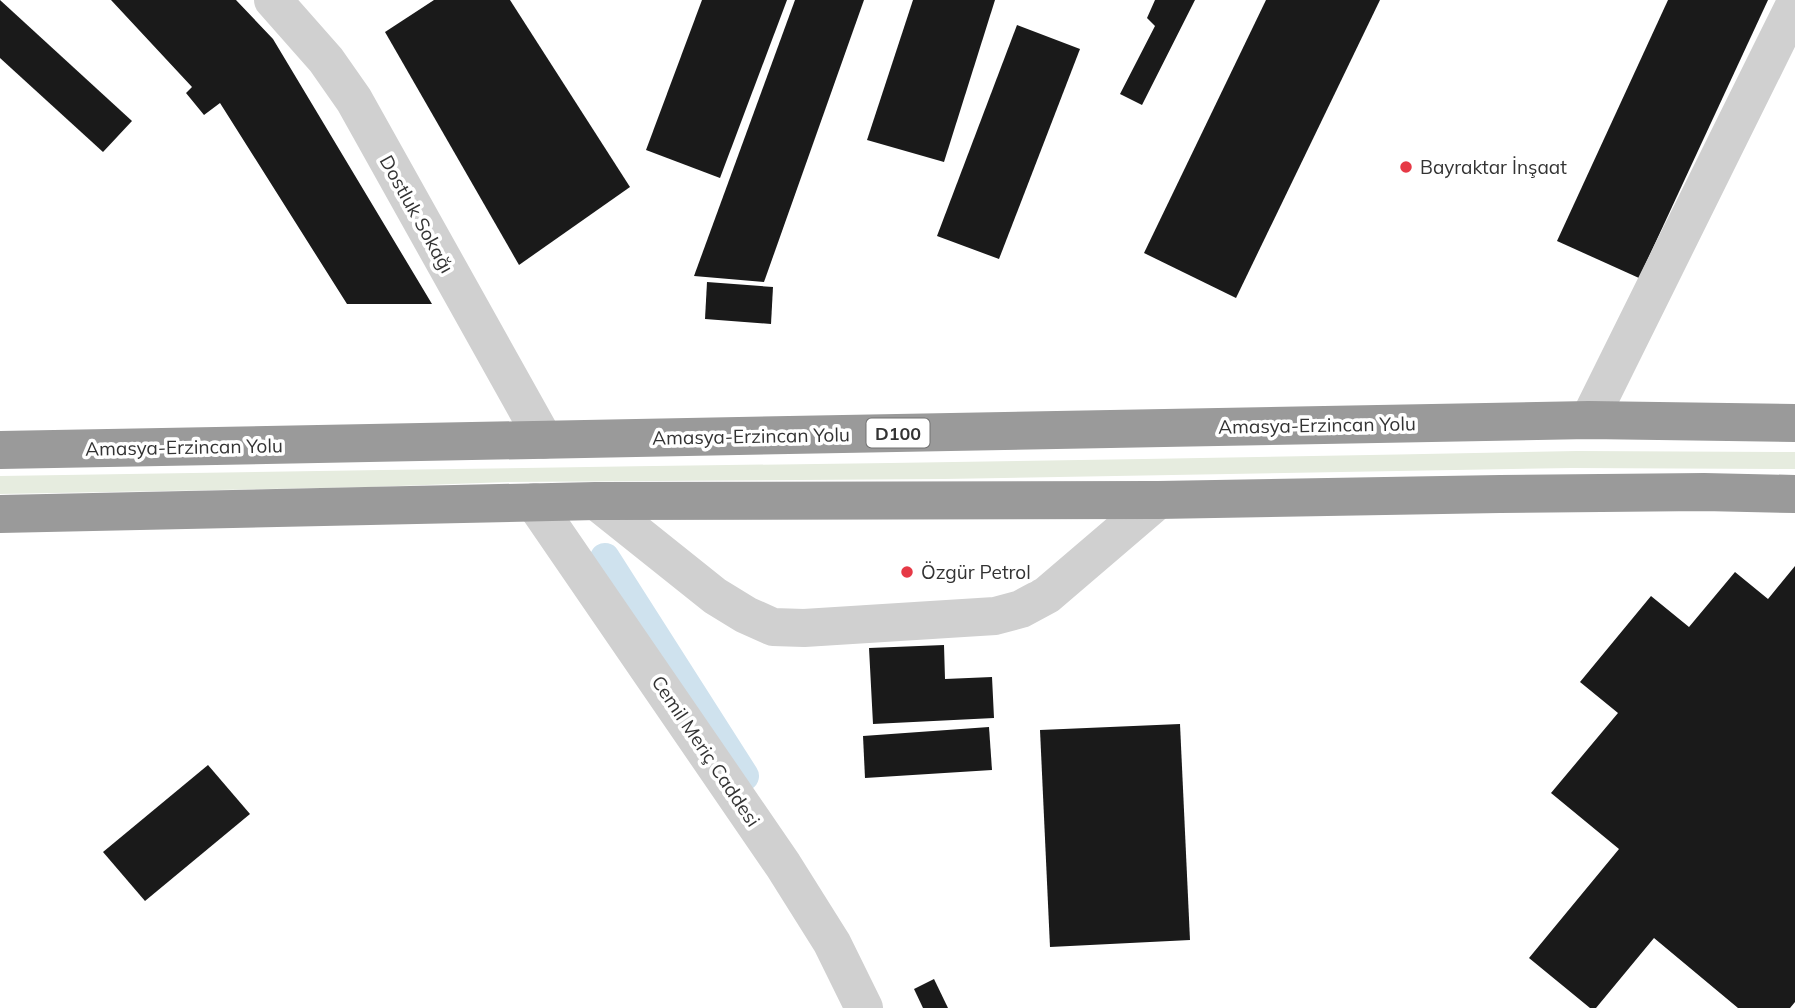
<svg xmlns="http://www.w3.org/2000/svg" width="1795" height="1008" font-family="Mulish,sans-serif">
	<rect width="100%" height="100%" fill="#fff"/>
	<path fill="#e6ecdf" d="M1577 451 1795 452V469L1572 468 944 479 508 482 370 487 0 494V476C526 467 1051 462 1577 451Z"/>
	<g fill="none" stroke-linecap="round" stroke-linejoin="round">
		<path stroke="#cfe2ee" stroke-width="30" d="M605 558 744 776"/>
	</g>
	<g fill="#1a1a1a">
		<path d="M0 0 132 121 103 152 0 58Z"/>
		<path d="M111 0H236L273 39 432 304H347L220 103 204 115 186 93 192 87Z"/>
		<path d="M434 0H510L630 187 519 265 385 32Z"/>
		<path d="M702 0H787L720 178 646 150Z"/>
		<path d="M795 0H864L764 282 694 276Z"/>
		<path d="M913 0H995L944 162 867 140Z"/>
		<path d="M1155 0H1195L1142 105 1120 94 1155 26 1147 18Z"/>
		<path d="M1266 0H1380L1236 298 1144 253Z"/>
		<path d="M1668 0H1768L1639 278 1557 241Z"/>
		<path d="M1017 25 1080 49 999 259 937 236Z"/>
		<path d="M707 282 773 287 771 324 705 319Z"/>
		<path d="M1795 566V1002L1790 1008H1738L1654 938 1596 1008H1590L1529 958 1619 849 1551 793 1618 713 1580 682 1651 596 1689 627 1735 572 1768 599Z"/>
		<path d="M944 645 945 679 992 677 994 718 873 724 869 648Z"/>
		<path d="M1180 724 1190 940 1050 947 1040 730Z"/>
		<path d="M989 727 992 770 865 778 863 736Z"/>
		<path d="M208 765 250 814 145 901 103 852Z"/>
		<path d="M934 979 948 1008H923L914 989Z"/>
	</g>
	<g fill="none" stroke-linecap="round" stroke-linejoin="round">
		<g stroke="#d0d0d0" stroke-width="38">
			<path d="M273 0 326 60 354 100 544 440"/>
			<path d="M1589 420 1795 4"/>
			<path d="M596 501 715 596 746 615 773 627 804 628 995 616 1021 609 1047 595 1158 500"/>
			<path d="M534 502 783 865 832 943 864 1008"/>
		</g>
		<g stroke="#9a9a9a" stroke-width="38">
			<path d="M0 450 1589 420 1795 423"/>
			<path d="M0 514 596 501 1158 500 1500 494 1704 492 1795 494"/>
		</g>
	</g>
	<g fill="#e63946" stroke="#fff" stroke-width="2.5">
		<circle cx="1406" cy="167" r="7"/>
		<circle cx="907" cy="572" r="7"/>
	</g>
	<g text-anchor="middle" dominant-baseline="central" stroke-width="7" stroke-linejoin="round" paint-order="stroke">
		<rect fill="#fff" stroke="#707070" stroke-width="2" x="866.5" y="418.5" width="63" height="29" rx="5"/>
		<g font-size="18" font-weight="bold" fill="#333">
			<text x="898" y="433">D100</text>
		</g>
		<g font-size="19" fill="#333" stroke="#fff" text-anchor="start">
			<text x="1420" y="167">Bayraktar İnşaat</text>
			<text x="921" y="572">Özgür Petrol</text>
		</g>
		<g font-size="19" fill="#333" stroke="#fff">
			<text transform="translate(417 214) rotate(61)">Dostluk Sokağı</text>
			<text transform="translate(1317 425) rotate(-1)">Amasya-Erzincan Yolu</text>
			<text transform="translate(751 436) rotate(-1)">Amasya-Erzincan Yolu</text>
			<text transform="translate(184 447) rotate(-1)">Amasya-Erzincan Yolu</text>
			<text transform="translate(706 751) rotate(56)">Cemil Meriç Caddesi</text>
		</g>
	</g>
</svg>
